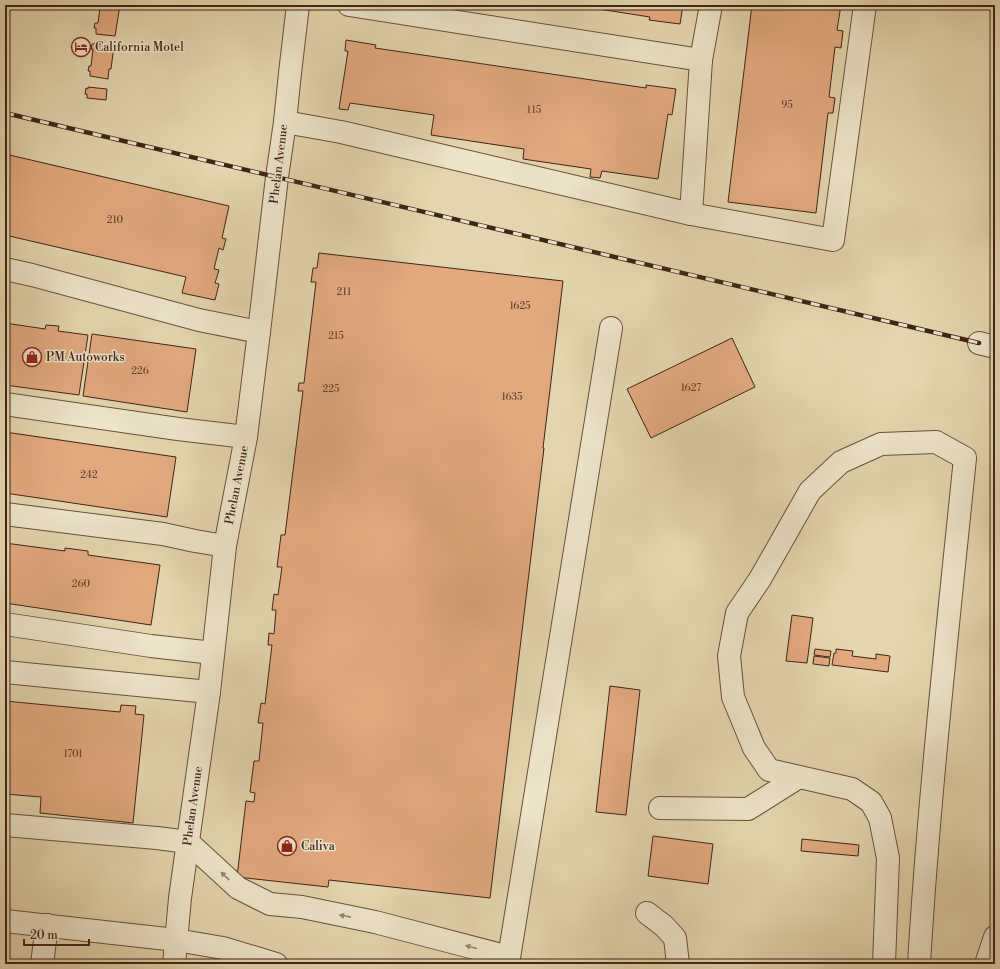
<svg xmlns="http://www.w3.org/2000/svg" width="1000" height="969" font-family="'Libre Bodoni',serif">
	<rect width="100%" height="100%" fill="#e3d5ad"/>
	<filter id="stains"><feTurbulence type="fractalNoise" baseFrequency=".005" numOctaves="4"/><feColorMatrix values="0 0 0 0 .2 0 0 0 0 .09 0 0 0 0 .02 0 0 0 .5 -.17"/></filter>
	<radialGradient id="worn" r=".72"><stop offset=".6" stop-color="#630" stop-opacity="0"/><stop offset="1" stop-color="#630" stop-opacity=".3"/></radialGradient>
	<g fill="#e2a97f" stroke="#412417">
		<path d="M97 5H120L115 36 96 34V28H94L95 23H98L100 7H97Z"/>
		<path d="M573 5H683L680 24 649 20 650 17Z"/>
		<path d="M752 5H841L837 30 843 31 841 48 835 47 829 97 835 98 833 113H828L816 213 728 202Z"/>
		<path d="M346 40 376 45 375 48 646 88V85L676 89 672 115 668 114 658 179 602 171 600 178 590 177 591 169 523 159 524 149 431 135 434 115 350 103 348 110 339 109 348 51H345Z"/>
		<path d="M94 43 114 46 111 69H109L108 79 90 76V71H88L89 66H91L93 49H91L92 44H94Z"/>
		<path d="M88 87 107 89 106 100 87 98V94H85L86 88 88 89Z"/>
		<path d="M5 154 229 206 222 238 226 239 223 250 219 248 214 269 219 270 215 283 219 284 215 300 182 293 186 277 5 235Z"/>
		<path d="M319 253 563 281 543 448H544L490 898 329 880 328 887 237 877 246 801 254 802 255 793 250 792 254 761H259L263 723H258L261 703 265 704 272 645H268L269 633 274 634 276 610H272L274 594 278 595 282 567H277L281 535H285L303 391H298L299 383H304L316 282H311L313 268H317Z"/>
		<path d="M5 323 45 329 46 325 59 326 58 331 88 335 79 395 5 385Z"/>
		<path d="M92 334 196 349 187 412 83 396Z"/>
		<path d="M732 338 755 387 651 438 627 389Z"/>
		<path d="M5 432 176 457 167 517 5 493Z"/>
		<path d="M5 543 65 551V548L88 551V555L160 565 151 625 5 603Z"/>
		<path d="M792 615 813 618 807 663 786 661Z"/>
		<path d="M815 649 831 651 830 657 814 655Z"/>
		<path d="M836 649 853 651 852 656 876 659V654L890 656 888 672 832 665 834 653H836Z"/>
		<path d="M814 656 830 658 829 666 813 664Z"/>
		<path d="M610 686 640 690 626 815 596 812Z"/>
		<path d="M5 701 120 712 121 705 136 706 135 714 144 715 133 823 40 813 41 797 5 794Z"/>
		<path d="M653 836 713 844 708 884 648 876Z"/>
		<path d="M802 839 859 845 858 856 801 851Z"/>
	</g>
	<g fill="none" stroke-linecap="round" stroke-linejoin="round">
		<g stroke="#6a503c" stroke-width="24">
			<g id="minor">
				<path d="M349 5 701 60 691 214"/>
				<path d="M701 60 711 5"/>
				<path d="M285 122 341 132 691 214 833 240 865 5"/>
				<path d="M5 269 32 275 199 320 259 332"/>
				<path d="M979 343 995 347"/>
				<path d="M5 404 178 429 246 437"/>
				<path d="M5 514 163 534 195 541 225 546"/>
				<path d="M5 624 151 646 213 653"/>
				<path d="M5 672 209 692"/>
				<path d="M660 808 748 809 799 777"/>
				<path d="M5 825 157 838 188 842 238 888 270 904 302 907 375 922 509 957"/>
				<path d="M647 913 664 926 675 938 678 964"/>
				<path d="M5 921 176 940 223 948 276 964"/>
				<path d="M42 964 47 925"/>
				<path d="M174 964 180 898 209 692 225 546 246 437 259 332 277 177 285 122 290 73 298 5"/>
				<path d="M508 964 611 328"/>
				<path d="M884 964 888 858 880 818 871 802 852 789 769 770 754 748 733 697 729 656 737 613 760 579 810 491 841 462 881 444 936 442 965 458C948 626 929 795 919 964"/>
				<path d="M986 964 995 937"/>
			</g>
		</g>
		<use href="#minor" stroke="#ede4ca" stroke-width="22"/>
		<g stroke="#412417" stroke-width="4.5">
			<path id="rail" d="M5 113 979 343"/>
		</g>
		<use href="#rail" stroke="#ede4ca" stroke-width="3" stroke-dasharray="9" stroke-linecap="butt"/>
	</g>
	<defs><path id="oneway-solid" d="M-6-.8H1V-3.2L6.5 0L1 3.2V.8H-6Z"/></defs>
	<g fill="#978470">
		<use href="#oneway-solid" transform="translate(225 876) rotate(-136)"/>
		<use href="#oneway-solid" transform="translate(345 916) rotate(-169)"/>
		<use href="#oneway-solid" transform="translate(471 947) rotate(-165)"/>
	</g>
	<defs>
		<g id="hotel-ring" transform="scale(1)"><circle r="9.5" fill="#ede4ca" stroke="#8f2418" stroke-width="1.5"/><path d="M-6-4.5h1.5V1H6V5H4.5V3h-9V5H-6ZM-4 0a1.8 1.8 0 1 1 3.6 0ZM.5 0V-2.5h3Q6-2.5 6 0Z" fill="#8f2418"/></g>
		<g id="shop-ring" transform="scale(1)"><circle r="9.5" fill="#ede4ca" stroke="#8f2418" stroke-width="1.5"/><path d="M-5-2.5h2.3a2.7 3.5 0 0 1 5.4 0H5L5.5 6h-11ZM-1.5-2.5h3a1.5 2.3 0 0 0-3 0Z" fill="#8f2418"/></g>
	</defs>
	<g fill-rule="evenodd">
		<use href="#hotel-ring" x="81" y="47"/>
		<use href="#shop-ring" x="32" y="357"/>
		<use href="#shop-ring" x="287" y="846"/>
	</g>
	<g text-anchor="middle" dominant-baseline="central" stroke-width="3" stroke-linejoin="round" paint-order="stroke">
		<g font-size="10" fill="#694531">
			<text x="787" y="105">95</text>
			<text x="534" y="110">115</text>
			<text x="115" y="220">210</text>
			<text x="344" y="292">211</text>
			<text x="520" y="306">1625</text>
			<text x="336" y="336">215</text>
			<text x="140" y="371">226</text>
			<text x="691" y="388">1627</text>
			<text x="331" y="389">225</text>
			<text x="512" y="397">1635</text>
			<text x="89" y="475">242</text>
			<text x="81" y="584">260</text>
			<text x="73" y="754">1701</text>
		</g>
		<g font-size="12" fill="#412417" stroke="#ede4ca" text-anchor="start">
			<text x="95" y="47">California Motel</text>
			<text x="46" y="357">PM Autoworks</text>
			<text x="301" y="846">Caliva</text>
		</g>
		<g font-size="12" fill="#412417" stroke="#ede4ca">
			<text transform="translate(279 164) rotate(-83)">Phelan Avenue</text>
			<text transform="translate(237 485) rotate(-79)">Phelan Avenue</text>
			<text transform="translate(193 806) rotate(-82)">Phelan Avenue</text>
		</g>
	</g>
	<rect width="1000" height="969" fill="none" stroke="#e3d5ad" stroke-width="20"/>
	<rect x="6" y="6" width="988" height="957" fill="none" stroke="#412417" stroke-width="2"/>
	<rect x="10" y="10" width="980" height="949" fill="none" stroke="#412417"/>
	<path d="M24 939v6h65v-6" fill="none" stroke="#412417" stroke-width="2"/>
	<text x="30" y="939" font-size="12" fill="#412417" stroke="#ede4ca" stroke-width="3" paint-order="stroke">20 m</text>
	<rect width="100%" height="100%" filter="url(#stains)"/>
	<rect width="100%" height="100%" fill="url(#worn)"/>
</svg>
